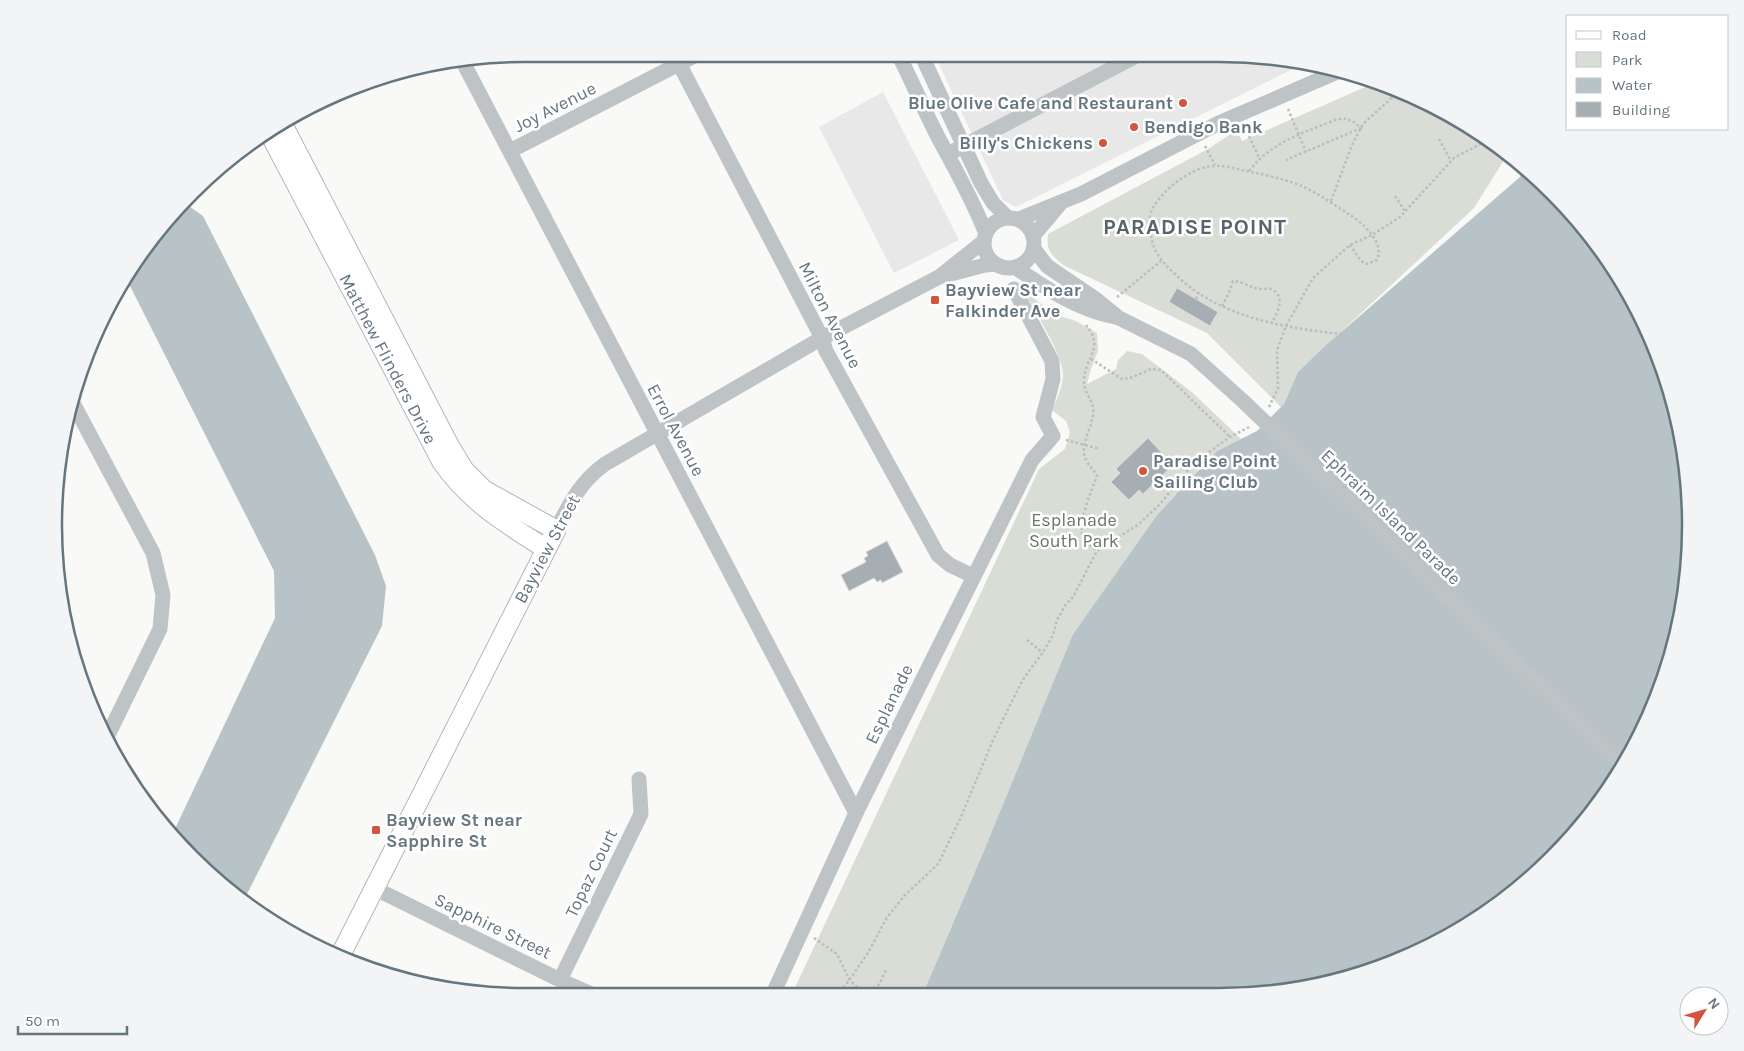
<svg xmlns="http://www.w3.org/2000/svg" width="1744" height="1051" font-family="Karla,sans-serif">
	<rect width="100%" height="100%" fill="#f9f9f7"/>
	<g fill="#e7e8e7">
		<path d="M950 54 1250 55 1301 65 1016 207 1003 200 937 60Z"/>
		<path d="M883 92 959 240 894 273 819 127Z"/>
	</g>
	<g fill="#d9ddd6">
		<path d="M1377 82 1481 133 1508 156 1506 157 1474 208 1298 372 1284 404 1281 407 1207 333 1063 265C1051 254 1046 251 1048 234L1208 149 1237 130 1242 141Z"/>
		<path d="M1022 288 1053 314 1076 321 1097 333 1098 351 1091 369 1087 384 1116 369 1118 360 1127 351 1142 354 1193 393 1241 439 1217 451 1157 515 1073 634 983 853 922 996H791L1039 469 1065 449 1070 432 1066 421 1052 410C1057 399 1062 388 1063 376 1064 355 1032 308 1022 288Z"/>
	</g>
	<g fill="#b7c3c6">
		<path d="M1527 171 1552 192 1611 264 1654 345 1681 434 1690 526 1681 618 1654 706 1611 788 1530 880 1454 934 1370 972 1250 996H922L983 853 1073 634 1157 515 1217 451 1257 431 1284 404 1298 372 1324 347Z"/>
		<path d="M186 204 203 216 375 555 386 586 382 626 244 900 173 833 275 618 274 571 128 282 151 239Z"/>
	</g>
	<g fill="#a6aeb3" stroke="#dbdbd9">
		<path d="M1177 288 1218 312 1210 326 1169 302Z"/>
		<path d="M1148 438 1173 465 1143 494 1139 490 1129 500 1111 482 1120 473 1116 469Z"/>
		<path d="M887 541 903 572 882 583 881 580 877 582 874 578 849 591 841 575 866 562 864 558 868 556 866 552Z"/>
	</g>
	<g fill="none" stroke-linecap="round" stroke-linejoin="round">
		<g stroke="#b2b8bb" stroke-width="21">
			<g id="major">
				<path d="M284 127 450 447 464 470 484 490 556 530 340 956"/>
				<path id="s1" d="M270 134 442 462C471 503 504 522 546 549"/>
			</g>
		</g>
		<g stroke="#b9bdbf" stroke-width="2.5" stroke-dasharray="2.5 2.5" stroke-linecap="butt">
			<path d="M1288 109 1306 152"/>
			<path d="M1245 127 1259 158"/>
			<path d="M1478 132 1610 263"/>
			<path d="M1439 139 1451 161"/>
			<path d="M1205 146 1215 165"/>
			<path d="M1249 171C1271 143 1298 135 1330 122 1345 116 1349 118 1361 128L1286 160"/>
			<path d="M1395 196 1405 211"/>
			<path d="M1331 201 1352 145 1363 124 1398 92"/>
			<path d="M1117 297 1161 261"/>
			<path d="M1196 299 1199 293"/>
			<path d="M1222 306 1228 295 1233 281C1241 281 1248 286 1255 288 1260 290 1266 288 1271 289 1287 296 1277 313 1272 323"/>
			<path d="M1086 325C1106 348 1083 360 1084 382 1084 392 1091 398 1093 407 1096 424 1078 443 1086 460 1089 466 1094 470 1097 476 1092 489 1079 520 1082 533 1084 540 1092 547 1097 551"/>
			<path d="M1342 334C1284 328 1218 317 1175 274 1163 263 1154 253 1151 236 1148 222 1149 209 1160 198 1172 183 1194 167 1214 166 1225 165 1236 169 1247 171 1265 175 1285 179 1302 186 1319 194 1335 205 1350 215 1364 224 1385 243 1377 260L1367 264 1361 261 1350 245"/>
			<path d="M1091 359 1122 379 1130 378 1151 369 1161 370 1230 437"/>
			<path d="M1269 407 1278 388 1277 350 1286 326 1313 278 1350 245 1372 235 1400 217 1454 158 1488 140"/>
			<path d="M1066 440 1100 449"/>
			<path d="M1177 493 1200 515"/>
			<path d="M1027 640 1043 653"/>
			<path d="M814 938 837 954 849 979 859 989 865 991 876 987 880 983 886 970"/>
			<path d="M838 996 868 953 886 919 904 896 938 864 961 817 993 740 1010 705 1024 678 1043 652 1053 635 1057 620 1066 604 1073 597 1097 551 1139 524 1160 504 1187 471 1202 457 1230 437 1249 427"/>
		</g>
		<g stroke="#bec3c6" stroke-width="15">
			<path d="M674 54 822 338 826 351 938 555 950 565 973 576"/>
			<path d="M898 54C912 81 924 110 938 137 955 169 973 200 986 234"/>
			<path d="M921 54 981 183 993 203 1007 217"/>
			<path d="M464 64 856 813"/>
			<path d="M510 151 698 54"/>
			<path d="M948 154 1138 55"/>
			<circle cx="1009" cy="243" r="25"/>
			<path d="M1019 219 1081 194 1219 123 1337 72"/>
			<path d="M1034 235 1060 204"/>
			<path d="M1034 249 1047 266 1097 300 1119 318 1191 354 1244 402"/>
			<path d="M1016 268C1047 289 1078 310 1115 317"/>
			<path d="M943 276 985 265 995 264"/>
			<path d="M74 405 153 553 163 595 160 629 109 733"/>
			<path d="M556 530C570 503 580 482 605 464L822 338 939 277 984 241"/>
			<path d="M374 888 560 980 596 996"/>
			<path d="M560 980 641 814 639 779"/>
			<path d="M772 996 856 813 1032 460 1053 436 1043 417 1053 379 1052 361 1014 289"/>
		</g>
		<use href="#major" stroke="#fff" stroke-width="19"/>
		<path stroke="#bec3c6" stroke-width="15" d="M1244 402 1623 765"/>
	</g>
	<g fill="#d3553d" stroke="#fff" stroke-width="2">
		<circle cx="1183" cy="103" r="5"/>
		<circle cx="1134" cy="127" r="5"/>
		<circle cx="1103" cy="143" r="5"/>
		<rect x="930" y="295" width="10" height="10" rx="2.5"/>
		<circle cx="1143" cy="471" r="5"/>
		<rect x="371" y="825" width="10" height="10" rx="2.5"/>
	</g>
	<g text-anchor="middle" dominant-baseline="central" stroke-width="5" stroke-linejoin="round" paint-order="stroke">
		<g font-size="18" font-weight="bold" fill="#66767f" stroke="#fff" text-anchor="start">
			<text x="1173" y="103" text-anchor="end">Blue Olive Cafe and Restaurant</text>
			<text x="1144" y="127">Bendigo Bank</text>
			<text x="1093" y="143" text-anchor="end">Billy's Chickens</text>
			<text x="945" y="290">Bayview St near<tspan x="945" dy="21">Falkinder Ave</tspan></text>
			<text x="1153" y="461">Paradise Point<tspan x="1153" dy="21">Sailing Club</tspan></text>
			<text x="386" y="820">Bayview St near<tspan x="386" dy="21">Sapphire St</tspan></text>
		</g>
		<g font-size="18" fill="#66767f" stroke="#fff">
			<text transform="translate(555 107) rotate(-27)">Joy Avenue</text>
			<text transform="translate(830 315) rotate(63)">Milton Avenue</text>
			<text stroke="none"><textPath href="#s1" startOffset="254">Matthew Flinders Drive</textPath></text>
			<text transform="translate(676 430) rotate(62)">Errol Avenue</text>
			<text transform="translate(1391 517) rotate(44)">Ephraim Island Parade</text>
			<text transform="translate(547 549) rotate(-62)">Bayview Street</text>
			<text transform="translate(889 704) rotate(-64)">Esplanade</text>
			<text transform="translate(591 873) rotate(-64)">Topaz Court</text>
			<text transform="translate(493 926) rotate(26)">Sapphire Street</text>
		</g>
		<g font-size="18" fill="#697765" stroke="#fff">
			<text x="1074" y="520">Esplanade<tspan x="1074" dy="21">South Park</tspan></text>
		</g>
		<g font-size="22" font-weight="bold" letter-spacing="1" fill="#58646b" stroke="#fff">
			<text x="1195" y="227">PARADISE POINT</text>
		</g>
	</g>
	<path d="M0 0H1744V1051H0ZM525 62H1219A463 463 0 0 1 1682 525V525A463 463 0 0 1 1219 988H525A463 463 0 0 1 62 525V525A463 463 0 0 1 525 62Z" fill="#f3f4f5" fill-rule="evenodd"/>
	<path fill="none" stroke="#66767f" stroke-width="2.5" d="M525 62H1219A463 463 0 0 1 1682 525V525A463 463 0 0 1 1219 988H525A463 463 0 0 1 62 525V525A463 463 0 0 1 525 62Z"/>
	<rect x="1566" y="15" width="162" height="115" fill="#ffffff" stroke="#c2c8cc"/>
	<rect x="1576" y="31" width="25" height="8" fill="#ffffff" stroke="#c2c8cc"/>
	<text x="1612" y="40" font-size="15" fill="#66767f">Road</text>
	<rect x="1576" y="52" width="25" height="15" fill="#d9ddd6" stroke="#c2c8cc"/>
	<text x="1612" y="65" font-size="15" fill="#66767f">Park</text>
	<rect x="1576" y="78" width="25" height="15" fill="#b7c3c6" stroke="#c2c8cc"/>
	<text x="1612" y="90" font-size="15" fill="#66767f">Water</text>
	<rect x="1576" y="102" width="25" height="15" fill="#a6aeb3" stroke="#c2c8cc"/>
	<text x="1612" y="115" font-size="15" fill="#66767f">Building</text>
	<g transform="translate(1704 1011) rotate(53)"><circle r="24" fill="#ffffff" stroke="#c2c8cc"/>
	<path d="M0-4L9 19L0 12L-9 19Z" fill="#d3553d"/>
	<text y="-8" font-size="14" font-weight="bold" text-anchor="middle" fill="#66767f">N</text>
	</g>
	<path d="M18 1026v8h109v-8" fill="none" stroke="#66767f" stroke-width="2.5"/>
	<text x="25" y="1026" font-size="15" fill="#66767f" stroke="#ffffff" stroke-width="4" paint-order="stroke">50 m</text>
</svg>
